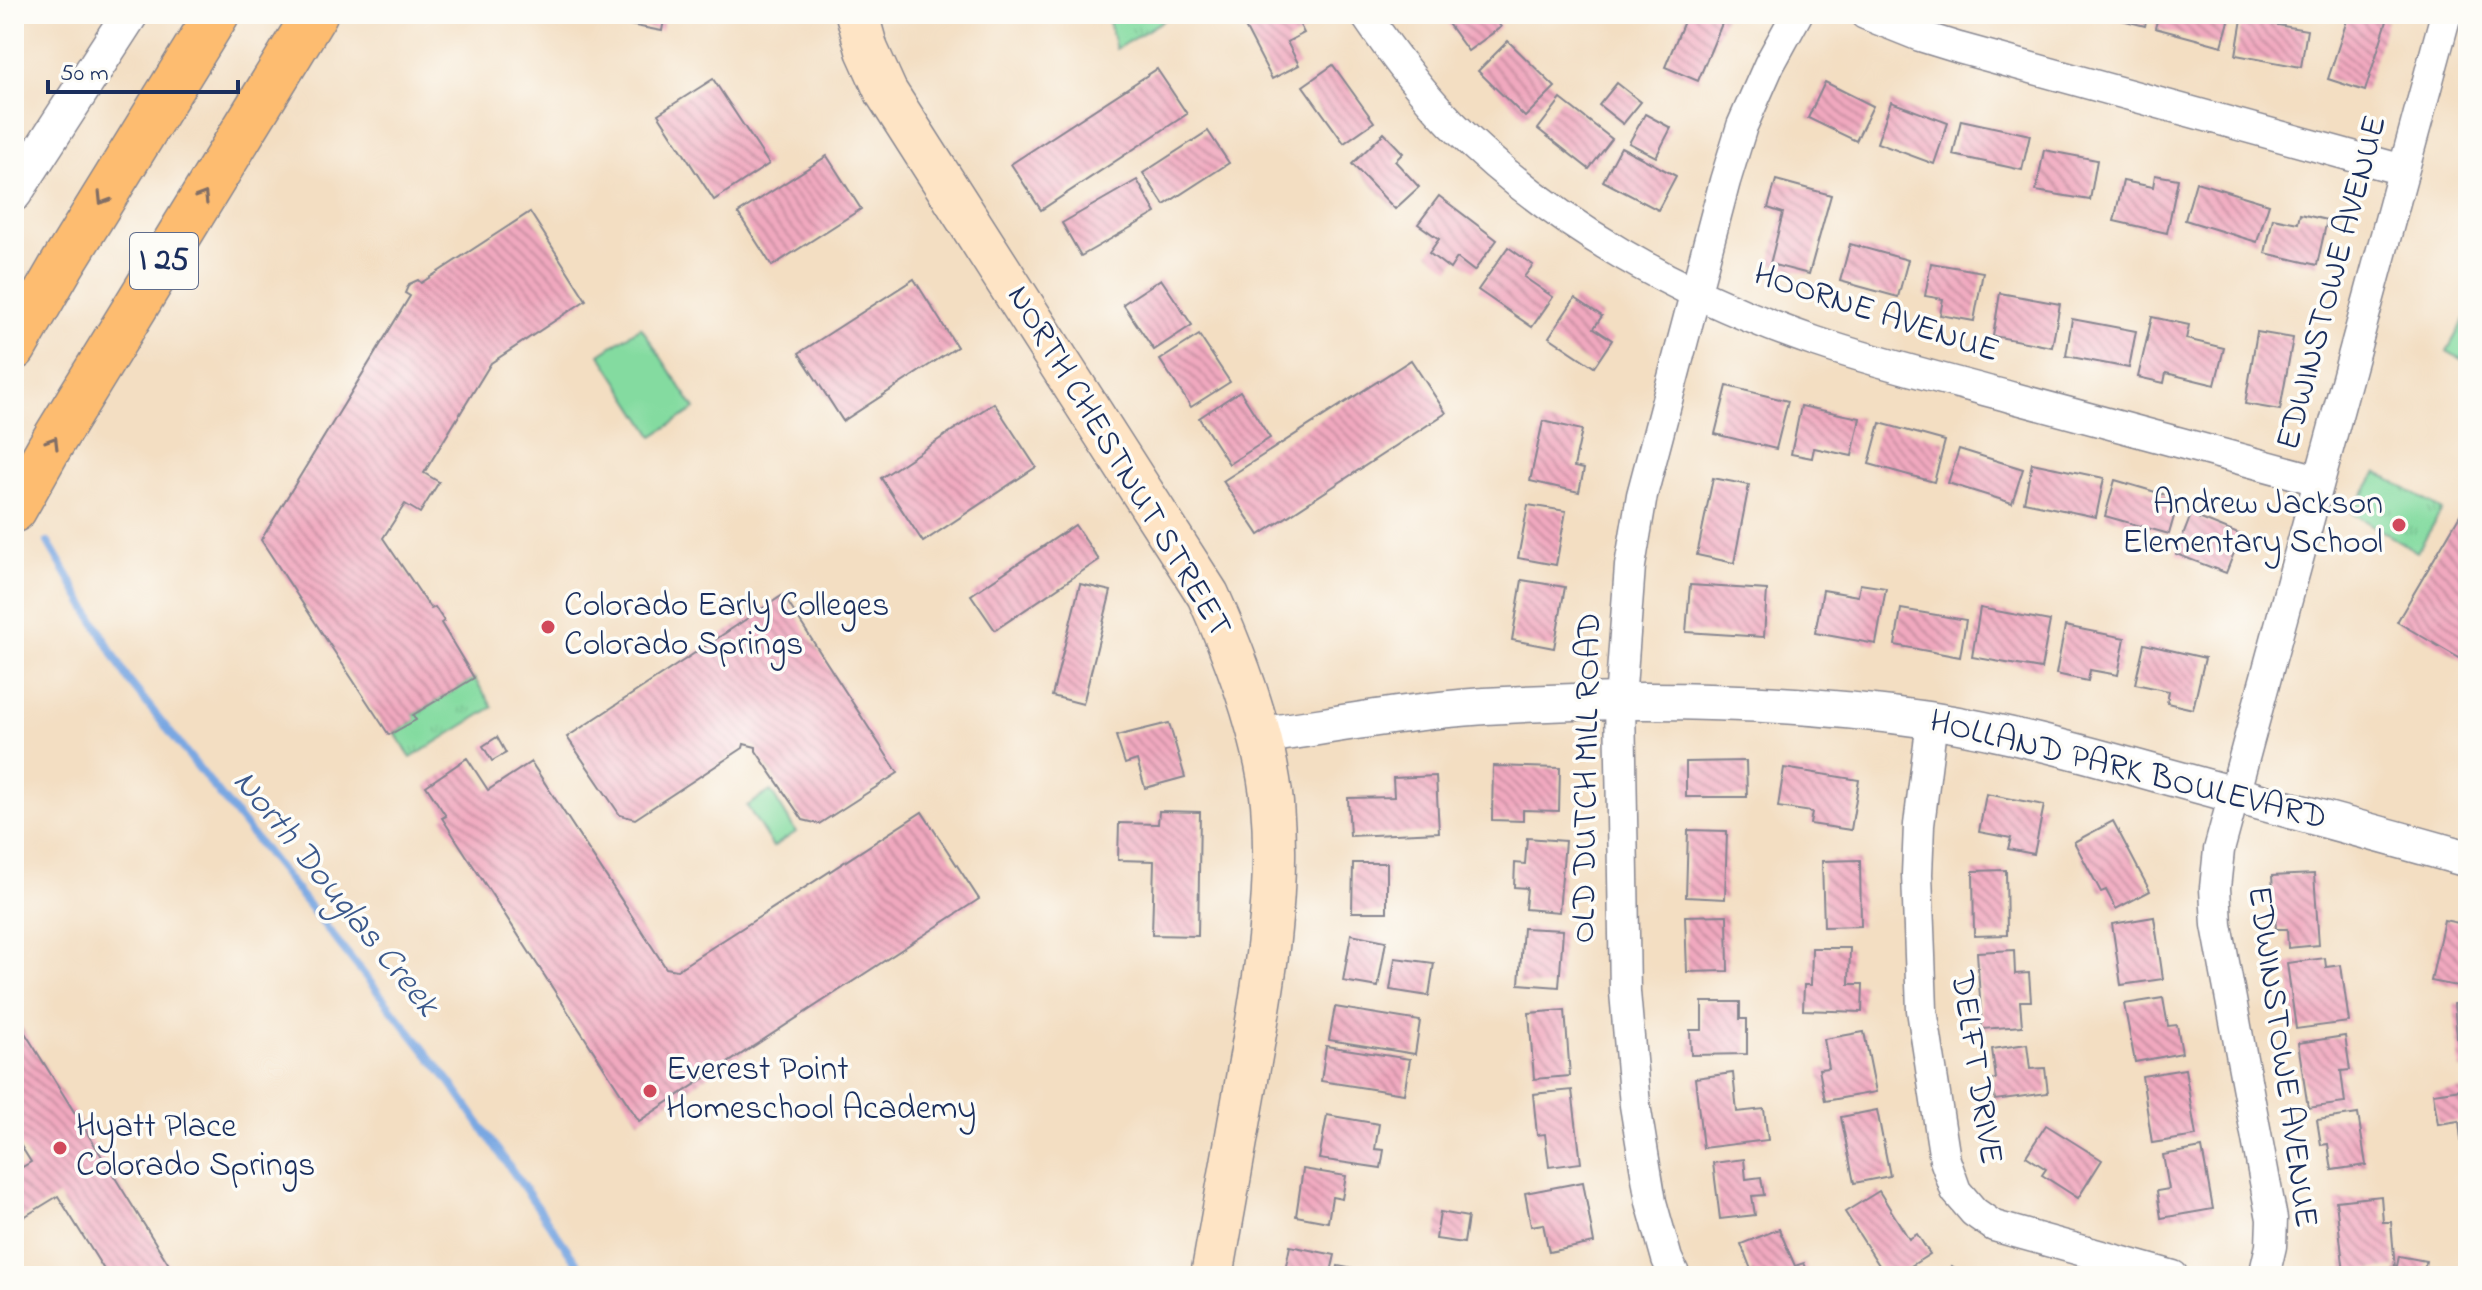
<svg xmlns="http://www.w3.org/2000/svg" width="2482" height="1290" font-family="'Indie Flower',sans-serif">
	<defs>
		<pattern id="park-tufts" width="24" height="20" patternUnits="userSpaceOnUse" patternTransform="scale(2)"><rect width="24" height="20" fill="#84dba0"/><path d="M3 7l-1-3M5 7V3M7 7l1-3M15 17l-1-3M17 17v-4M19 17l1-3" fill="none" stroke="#71bc8c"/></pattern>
		<pattern id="building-back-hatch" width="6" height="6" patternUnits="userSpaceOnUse" patternTransform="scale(2)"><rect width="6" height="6" fill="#f1a9bf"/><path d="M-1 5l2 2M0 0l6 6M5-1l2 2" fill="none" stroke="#c28a9e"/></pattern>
	</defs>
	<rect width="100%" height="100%" fill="#fdfcf7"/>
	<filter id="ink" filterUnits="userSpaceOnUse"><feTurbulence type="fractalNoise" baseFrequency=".0125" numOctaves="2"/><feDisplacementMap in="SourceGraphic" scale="16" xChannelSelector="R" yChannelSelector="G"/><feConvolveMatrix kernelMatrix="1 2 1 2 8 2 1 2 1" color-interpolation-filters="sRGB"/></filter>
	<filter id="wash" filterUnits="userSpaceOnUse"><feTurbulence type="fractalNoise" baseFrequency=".006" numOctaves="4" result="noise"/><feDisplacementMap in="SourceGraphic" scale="32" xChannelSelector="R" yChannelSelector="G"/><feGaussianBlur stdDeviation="1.8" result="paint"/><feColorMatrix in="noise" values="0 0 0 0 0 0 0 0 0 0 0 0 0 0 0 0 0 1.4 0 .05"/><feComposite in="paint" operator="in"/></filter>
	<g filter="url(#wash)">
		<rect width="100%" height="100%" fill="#f3dec2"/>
		<g fill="url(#park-tufts)" stroke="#50857f" stroke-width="2">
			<path d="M1107 14H1174L1116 49Z"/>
			<path d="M2468 313V363L2447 351Z"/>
			<path d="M2377 472 2442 510 2417 552 2352 513Z"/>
			<path d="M474 678 493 707 411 758 395 733 415 720 413 715Z"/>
		</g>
		<g fill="#84dba0" stroke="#50857f" stroke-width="2">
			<path d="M641 327 695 409 653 436 600 354Z"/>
			<path d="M771 791 796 832 773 847 747 806Z"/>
		</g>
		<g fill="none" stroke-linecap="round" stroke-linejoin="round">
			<path stroke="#79a7e2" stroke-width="8" d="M48 542 129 681 450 1082 586 1276"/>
		</g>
		<g id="blocks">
			<g fill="url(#building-back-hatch)">
				<path d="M599 14H665L662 31 598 19Z"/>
				<path d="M1266 14H1294L1304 33 1287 42 1299 65 1272 79 1244 25Z"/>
				<path d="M1441 14H1491L1501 27 1468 51Z"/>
				<path d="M1687 14H1726L1698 81 1665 67Z"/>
				<path d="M2099 14H2148L2145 26Z"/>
				<path d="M2159 14H2231L2222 46 2155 28Z"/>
				<path d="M2349 14H2364L2387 21 2365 91 2328 79Z"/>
				<path d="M2242 19 2307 30 2301 67 2236 55Z"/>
				<path d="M1508 41 1555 87 1525 117 1478 71Z"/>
				<path d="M1333 65 1374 122 1344 143 1303 86Z"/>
				<path d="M1157 69 1187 114 1041 210 1011 164Z"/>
				<path d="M713 79 769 164 714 200 658 114Z"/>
				<path d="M1825 82 1873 106 1856 141 1808 118Z"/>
				<path d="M1617 83 1641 102 1623 124 1599 105Z"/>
				<path d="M1561 99 1612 139 1589 169 1538 129Z"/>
				<path d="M1891 102 1948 123 1934 164 1877 143Z"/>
				<path d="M1645 114 1671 128 1656 157 1629 143Z"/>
				<path d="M1961 120 2030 135 2022 170 1953 155Z"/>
				<path d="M1208 131 1229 163 1164 205 1143 173Z"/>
				<path d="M1384 133 1403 153 1395 161 1419 187 1395 209 1352 164Z"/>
				<path d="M1621 147 1676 176 1658 210 1603 181Z"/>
				<path d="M2044 150 2097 160 2090 200 2036 191Z"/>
				<path d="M827 156 861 209 772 266 738 213Z"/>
				<path d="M2155 175 2178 179 2167 233 2114 221 2123 181 2153 187Z"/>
				<path d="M1137 180 1156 213 1081 256 1062 223Z"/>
				<path d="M1776 180 1831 195 1809 274 1770 264 1783 213 1768 208Z"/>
				<path d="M2196 182 2269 204 2257 242 2185 220Z"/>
				<path d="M1439 196 1497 240 1474 271 1457 258 1450 269 1429 253 1439 239 1418 224Z"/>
				<path d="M530 212 586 300 491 363 424 473 439 482 431 495 420 513 405 504 383 538 431 609 435 607 444 621 441 623 474 678 413 715 416 720 389 735 261 540 410 296 405 293 409 284 418 280 421 283Z"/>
				<path d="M2300 214 2327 220 2317 265 2265 253 2273 218 2298 223Z"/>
				<path d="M1850 244 1908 260 1898 297 1840 281Z"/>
				<path d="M1508 247 1533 265 1524 277 1553 297 1532 327 1478 290Z"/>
				<path d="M1931 263 1983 272 1974 321 1940 315 1943 299 1925 296Z"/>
				<path d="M914 279 957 347 843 421 799 353Z"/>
				<path d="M1161 279 1192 325 1154 350 1123 304Z"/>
				<path d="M2000 293 2060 304 2052 347 1993 336Z"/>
				<path d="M1575 298 1602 316 1594 328 1612 340 1594 367 1549 337Z"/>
				<path d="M2152 317 2189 325 2186 339 2224 348 2215 385 2166 373 2164 383 2138 377Z"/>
				<path d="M2072 319 2136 331 2129 368 2066 356Z"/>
				<path d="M2257 332 2293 338 2280 410 2245 404Z"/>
				<path d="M1199 335 1230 382 1191 407 1160 360Z"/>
				<path d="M1411 360 1446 413 1259 535 1223 481Z"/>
				<path d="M1727 386 1788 401 1776 449 1715 434Z"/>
				<path d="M1240 391 1270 438 1229 464 1199 418Z"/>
				<path d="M994 403 1036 467 923 542 881 478Z"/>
				<path d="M1801 406 1860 418 1852 456 1814 448 1812 458 1791 454Z"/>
				<path d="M1543 421 1582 430 1574 467 1584 469 1579 492 1530 481Z"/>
				<path d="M1880 423 1945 441 1934 482 1869 464Z"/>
				<path d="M1959 449 2023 469 2012 503 1948 483Z"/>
				<path d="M2032 463 2104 478 2096 517 2024 502Z"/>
				<path d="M1713 478 1749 485 1734 563 1697 555Z"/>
				<path d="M2115 480 2179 499 2169 534 2105 516Z"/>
				<path d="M2468 501V663L2397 622Z"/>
				<path d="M1528 505 1566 511 1556 565 1518 558Z"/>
				<path d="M2191 515 2241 535 2226 573 2176 554Z"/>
				<path d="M1075 525 1099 560 995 630 971 595Z"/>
				<path d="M1522 580 1565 587 1554 648 1512 640Z"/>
				<path d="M1080 584 1111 591 1083 704 1052 696Z"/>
				<path d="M1860 584 1886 588 1876 644 1815 633 1823 590 1858 596Z"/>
				<path d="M1690 585 1767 590 1764 637 1686 632Z"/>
				<path d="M783 595 898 773 819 824 803 820 756 751V747L744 744 743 748 635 819 620 815 567 737Z"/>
				<path d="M1980 608 2050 621 2041 669 1972 657Z"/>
				<path d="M1901 609 1966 620 1960 657 1895 645Z"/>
				<path d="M2065 626 2125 638 2118 675 2090 670 2088 681 2056 674Z"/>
				<path d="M2144 644 2205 658 2193 709 2167 703 2169 691 2135 684Z"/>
				<path d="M1169 723 1185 777 1145 788 1137 760 1125 764 1116 736Z"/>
				<path d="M497 737 506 753 492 761 483 746Z"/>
				<path d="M467 758 488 790 531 762 666 968 677 970 922 812 979 899 639 1121 442 818 446 816 426 786Z"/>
				<path d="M1746 761 1747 797H1686V762Z"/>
				<path d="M1493 766 1560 768 1559 811 1523 810V821L1492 820Z"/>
				<path d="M1784 768 1859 780 1851 830 1810 824 1812 812 1778 807Z"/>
				<path d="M1436 776 1439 832 1350 836 1348 798 1394 797 1393 778Z"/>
				<path d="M1986 794 2044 805 2034 854 2008 849 2011 838 1979 832Z"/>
				<path d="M1159 811 1200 812 1198 936 1152 935 1154 861 1118 860 1119 823 1158 824Z"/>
				<path d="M2113 821 2150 891 2116 909 2106 890 2101 892 2074 842Z"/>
				<path d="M1688 830 1727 831 1725 899 1686 897Z"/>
				<path d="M1527 838 1565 841 1559 912 1525 909 1527 888 1514 887 1515 863 1525 864Z"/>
				<path d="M1860 860 1861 926 1824 927 1822 861Z"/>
				<path d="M1353 863H1387V912H1352Z"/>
				<path d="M2006 870 2007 935 1974 936 1973 871Z"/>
				<path d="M2314 874 2319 945 2288 948 2287 929H2276L2272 876Z"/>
				<path d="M1727 915 1728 971 1687 972 1685 916Z"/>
				<path d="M2154 917 2163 979 2121 985 2112 924Z"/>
				<path d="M2444 920 2468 925 2467 988 2431 981Z"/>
				<path d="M1523 928 1563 930 1559 987 1519 984Z"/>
				<path d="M1351 934 1386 941 1378 987 1343 981Z"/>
				<path d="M1812 948H1850L1849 984H1863L1862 1012 1803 1010 1804 985H1811Z"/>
				<path d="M2014 950 2015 974 2029 973 2031 1001H2020L2022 1026 1982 1029 1977 952Z"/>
				<path d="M1395 958 1434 963 1429 996 1390 990Z"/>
				<path d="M2325 958 2326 967 2341 965 2349 1022 2296 1029 2287 963Z"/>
				<path d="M2163 998 2168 1026 2177 1025 2182 1053 2135 1062 2124 1004Z"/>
				<path d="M1702 1002H1740V1019H1747V1054L1691 1055 1690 1030H1702Z"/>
				<path d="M2468 1002V1069L2460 1070 2454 1004Z"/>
				<path d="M1335 1007 1420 1021 1415 1054 1329 1040Z"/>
				<path d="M1565 1010 1570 1076 1534 1079 1529 1013Z"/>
				<path d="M14 1015 176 1276H108L58 1196 14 1223V1172L31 1162 14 1135Z"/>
				<path d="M1864 1032 1876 1092 1825 1101 1819 1069 1829 1068 1824 1039Z"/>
				<path d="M2345 1036 2350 1070 2341 1071 2345 1103 2308 1108 2298 1043Z"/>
				<path d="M2027 1044 2030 1069 2045 1068 2048 1093 1995 1100 1992 1080 1996 1079 1992 1049Z"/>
				<path d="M1326 1046 1410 1059 1404 1094 1321 1081Z"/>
				<path d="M2185 1069 2196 1136 2152 1143 2142 1076Z"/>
				<path d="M1733 1073 1737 1112 1764 1109 1768 1140 1703 1148 1695 1078Z"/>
				<path d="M2468 1088V1149H2462L2459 1121 2438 1124 2433 1093Z"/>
				<path d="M1572 1090 1581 1163 1549 1167 1545 1134 1537 1135 1533 1094Z"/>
				<path d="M1877 1110 1890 1176 1854 1183 1841 1117Z"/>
				<path d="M2358 1114 2366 1165 2332 1170 2328 1144 2321 1145 2317 1120Z"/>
				<path d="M1327 1115 1379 1124 1375 1149 1384 1150 1381 1168 1319 1159Z"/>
				<path d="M2046 1125 2102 1160 2078 1198 2042 1175 2046 1169 2026 1156Z"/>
				<path d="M2202 1148 2213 1209 2161 1218 2157 1191 2169 1189 2163 1155Z"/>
				<path d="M1744 1159 1746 1179 1761 1177 1764 1195 1752 1196 1755 1215 1720 1219 1713 1163Z"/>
				<path d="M1303 1169 1346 1176 1342 1199 1332 1197 1328 1222 1296 1216Z"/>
				<path d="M1583 1182 1594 1243 1549 1252 1543 1224 1531 1226 1525 1193Z"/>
				<path d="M1879 1191 1909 1239 1917 1234 1930 1254 1895 1276H1886L1845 1212Z"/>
				<path d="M2381 1196 2383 1222H2391L2395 1267 2344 1273 2336 1201Z"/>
				<path d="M1440 1212 1468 1217 1464 1243 1436 1239Z"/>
				<path d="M1779 1229 1795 1266 1804 1263 1809 1274 1742 1276 1752 1272 1741 1244Z"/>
				<path d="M1290 1246 1335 1255 1330 1276H1284Z"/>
				<path d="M2399 1256 2426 1261 2423 1276H2395Z"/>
				<path d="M1338 1266 1384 1275V1276H1336Z"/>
				<path d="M1952 1266 1968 1276H1946Z"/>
			</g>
		</g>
	</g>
	<g filter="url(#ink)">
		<use href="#blocks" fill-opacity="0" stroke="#878690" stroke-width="2"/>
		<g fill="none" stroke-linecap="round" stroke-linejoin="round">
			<g stroke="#878690" stroke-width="33">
				<g id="minor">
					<path d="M1365 14C1391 52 1419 90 1451 123 1552 225 1682 296 1816 342 1881 364 1948 380 2014 398 2116 426 2217 453 2318 480"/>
					<path d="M1865 14 1920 36 1959 48 2403 170"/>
					<path d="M1932 720 1919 825 1917 874 1922 1010 1945 1160 1956 1191 1974 1212 1994 1226 2173 1276"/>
					<path d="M1675 1276 1667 1259 1651 1202 1635 1105 1625 992 1620 701 1630 566 1642 495 1725 181 1742 126 1769 65 1797 14"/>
					<path d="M2264 1276 2271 1246 2272 1219 2217 925 2215 888 2219 850 2446 14"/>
				</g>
			</g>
			<g stroke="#878690" stroke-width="39">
				<g id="tertiary">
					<path d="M14 193 130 14"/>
					<path d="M1258 736C1334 725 1409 711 1485 706 1633 697 1783 699 1929 720 2007 732 2083 753 2158 774 2262 802 2365 830 2468 859"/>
				</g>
			</g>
			<g stroke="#878690" stroke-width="45">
				<path id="secondary" d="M857 14 867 50 886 92 1208 595C1236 657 1265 734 1272 803 1280 894 1264 984 1248 1073 1236 1141 1224 1208 1212 1276"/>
			</g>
			<g stroke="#878690" stroke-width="47">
				<g id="motorway">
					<path d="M14 348 62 265 217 14"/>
					<path d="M14 510 49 448 315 14"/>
				</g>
			</g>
			<use href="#minor" stroke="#fff" stroke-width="30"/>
			<use href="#tertiary" stroke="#fff" stroke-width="36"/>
			<use href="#secondary" stroke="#fee4c5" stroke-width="42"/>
			<use href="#motorway" stroke="#fdbc6f" stroke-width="44"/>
		</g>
		<defs><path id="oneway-chevron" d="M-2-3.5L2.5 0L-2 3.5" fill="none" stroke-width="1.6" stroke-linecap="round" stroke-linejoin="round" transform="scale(2)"/></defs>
		<g stroke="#816e66">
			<use href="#oneway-chevron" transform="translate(203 197) rotate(-59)"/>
			<use href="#oneway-chevron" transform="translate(103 199) rotate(122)"/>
			<use href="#oneway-chevron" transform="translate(53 442) rotate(-59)"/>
		</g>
	</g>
	<g fill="#d1495b" stroke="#fdfcf7" stroke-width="3">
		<circle cx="2399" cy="525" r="8"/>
		<circle cx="548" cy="627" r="8"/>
		<circle cx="650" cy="1091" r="8"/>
		<circle cx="60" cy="1148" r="8"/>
	</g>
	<g text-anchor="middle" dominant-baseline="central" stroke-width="7" stroke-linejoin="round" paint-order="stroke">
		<rect fill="#fdfcf7" stroke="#5f6c8c" stroke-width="2" x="130" y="233" width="68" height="56" rx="6"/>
		<g font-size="32" font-weight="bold" fill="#1b2f5e">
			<text x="164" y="261">I 25</text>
		</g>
		<g font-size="34" fill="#1b2f5e" stroke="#fdfcf7">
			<text transform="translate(2333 283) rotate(-75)">EDWINSTOWE AVENUE</text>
			<text transform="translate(1876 314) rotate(18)">HOORNE AVENUE</text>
			<text transform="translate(1118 462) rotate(59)">NORTH CHESTNUT STREET</text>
			<text transform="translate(2128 771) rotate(14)">HOLLAND PARK BOULEVARD</text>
			<text transform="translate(1588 778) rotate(-89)">OLD DUTCH MILL ROAD</text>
			<text transform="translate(2281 1057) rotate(82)">EDWINSTOWE AVENUE</text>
			<text transform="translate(1975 1068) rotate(81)">DELFT DRIVE</text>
		</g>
		<g font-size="34" fill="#1b2f5e" stroke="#fdfcf7" text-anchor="start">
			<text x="2383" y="505" text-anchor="end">Andrew Jackson<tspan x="2383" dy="39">Elementary School</tspan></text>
			<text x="564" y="607">Colorado Early Colleges<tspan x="564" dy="39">Colorado Springs</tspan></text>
			<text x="666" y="1071">Everest Point<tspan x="666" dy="39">Homeschool Academy</tspan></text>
			<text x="76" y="1128">Hyatt Place<tspan x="76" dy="39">Colorado Springs</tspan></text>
		</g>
		<g font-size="36" font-style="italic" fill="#3c598c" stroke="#fdfcf7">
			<text transform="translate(335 894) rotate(51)">North Douglas Creek</text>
		</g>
	</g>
	<rect width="2482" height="1290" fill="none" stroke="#fdfcf7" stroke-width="48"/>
	<path d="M48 80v12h190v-12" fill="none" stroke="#1b2f5e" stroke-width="4"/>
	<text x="60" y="80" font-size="24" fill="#1b2f5e" stroke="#fdfcf7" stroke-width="6" paint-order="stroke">50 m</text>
</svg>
